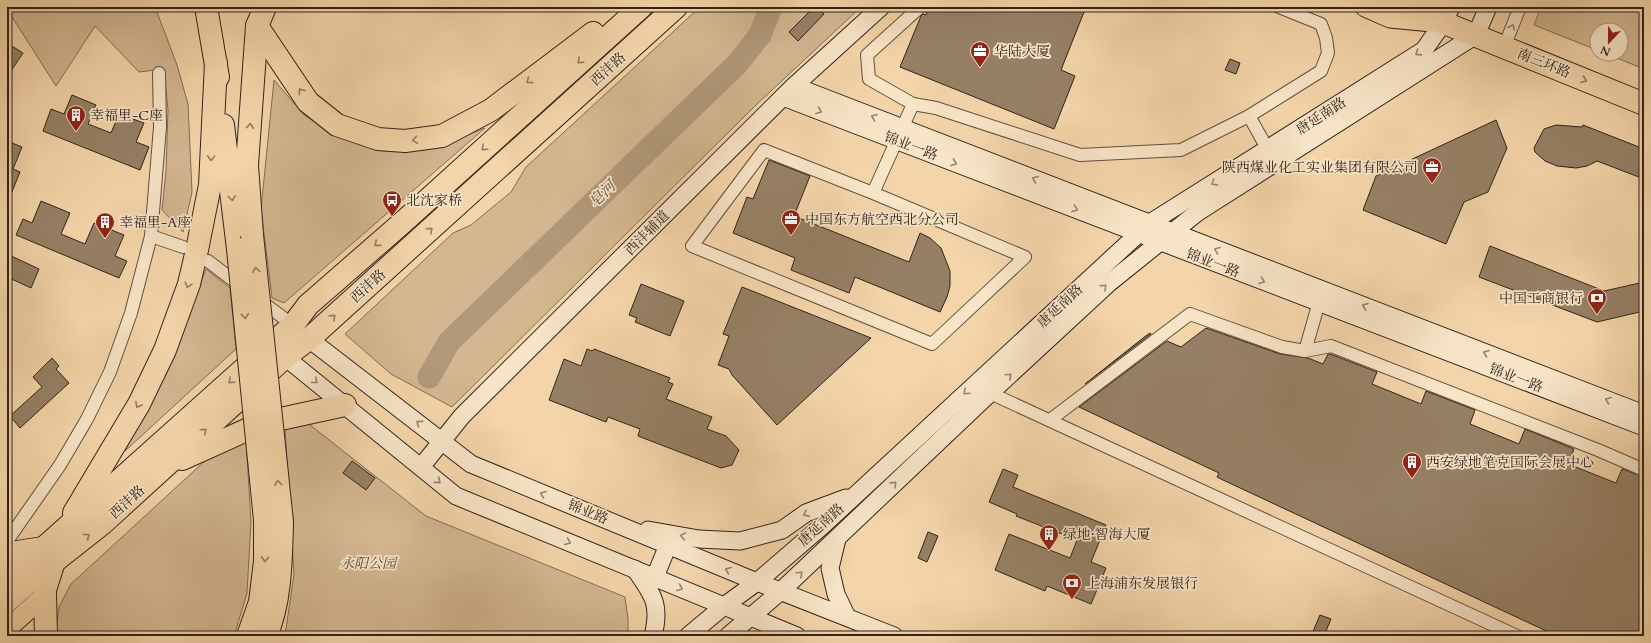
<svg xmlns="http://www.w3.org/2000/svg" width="1651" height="643" font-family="Cardo,'Noto Serif SC',serif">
	<rect width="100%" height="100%" fill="#f4d5a9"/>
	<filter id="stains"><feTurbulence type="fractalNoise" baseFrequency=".005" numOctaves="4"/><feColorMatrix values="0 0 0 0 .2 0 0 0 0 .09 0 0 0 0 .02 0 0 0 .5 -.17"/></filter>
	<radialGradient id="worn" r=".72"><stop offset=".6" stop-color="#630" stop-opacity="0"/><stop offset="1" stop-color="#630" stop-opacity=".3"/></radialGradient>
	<g fill="#d3b791" stroke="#826d56">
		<path d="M7 7H155L177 65 188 104 192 192 183 232 162 210 166 172 168 110 164 69 139 72 95 26 56 86 7 9Z"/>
		<path d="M700 7H861L756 105 452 407 391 374 345 334 453 233 471 225 511 192 526 167Z"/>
		<path d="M1541 7H1644V69L1607 54H1621V30H1597V50L1534 25Z"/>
		<path d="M274 80 304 115 336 135 383 151 432 148 485 128 284 303 272 298 261 209Z"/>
		<path d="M206 269 230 288 236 349 125 451 175 349Z"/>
		<path d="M305 421 426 516 625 597 628 619V636H283L286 629 294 574 285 427Z"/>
		<path d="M246 440 251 522 247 593 234 636H55L59 607 71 584 207 459Z"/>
	</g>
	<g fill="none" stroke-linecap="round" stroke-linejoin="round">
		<path stroke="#b19879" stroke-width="23" d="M429 377 449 342 738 63 760 35 771 7"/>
	</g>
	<g fill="#968065" stroke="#30231b">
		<path d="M814 7 824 14 798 41 789 32Z"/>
		<path d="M929 7H1082L1081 10 1084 12 1061 70 1075 76 1054 129 900 67 921 16 923 14 926 15Z"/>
		<path d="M7 43 23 53 7 77Z"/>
		<path d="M1230 59 1240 63 1236 74 1225 70Z"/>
		<path d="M72 95 96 105 88 124 111 133 119 114 144 123 136 142 149 147 140 170 43 131 51 109 64 114Z"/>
		<path d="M1496 120 1507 148 1488 192 1464 202 1446 244 1363 210 1376 176Z"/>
		<path d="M1556 125 1582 127 1583 125 1644 149V179L1597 161 1587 166 1576 168 1557 166 1545 161 1535 152 1534 148 1544 129Z"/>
		<path d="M7 141 22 147 13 169 20 172 7 204Z"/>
		<path d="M769 160 810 176 794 216 909 262 920 233 930 238 941 248 950 271V286L947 297 940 312 855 277 849 293 791 270 795 258 733 233 747 197 753 199Z"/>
		<path d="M41 201 70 213 61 234 85 244 94 223 124 235 115 256 127 261 119 278 16 235 23 219 32 223Z"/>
		<path d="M1490 246 1604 291 1644 282V311L1597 322 1479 277Z"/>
		<path d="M7 254 39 269 31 288 7 277Z"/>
		<path d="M641 284 684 301 670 336 635 322 637 318 629 315Z"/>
		<path d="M742 287 871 338 777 425 732 375 729 369 718 365 729 336 723 334Z"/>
		<path d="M1206 328 1280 354 1308 358 1323 364 1328 354H1330L1377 372 1372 384 1421 404 1426 391 1475 410 1470 424 1519 444 1525 429 1574 449 1568 464 1616 483 1622 469 1644 477V636H1557L1223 480 1217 477 1219 473 1079 407 1167 341 1181 347Z"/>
		<path d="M1150 333 1151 334 1085 384 1143 338Z"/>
		<path d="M587 349 592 351 594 349 670 378 668 382 673 384 666 399 712 417 707 429 726 436 739 450 732 465 721 468 638 436 640 429 608 417 606 422 549 400 564 359 581 366Z"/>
		<path d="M52 358 59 366 56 369 69 383 20 428 10 416 42 387 33 377Z"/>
		<path d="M352 461 375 478 366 490 343 473Z"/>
		<path d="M1003 469 1018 475 1013 487 1106 525 1091 562 1106 568 1091 604 1047 586 1045 591 995 570 1009 534 1070 558 1077 540 1016 516 1017 514 989 502Z"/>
		<path d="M928 532 938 536 927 562 918 558Z"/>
		<path d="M1320 615 1331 619 1324 636H1311Z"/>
	</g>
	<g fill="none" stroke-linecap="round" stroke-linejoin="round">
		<g stroke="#61503e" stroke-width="14">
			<g id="street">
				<path d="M920 7 867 55 869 79 913 104 936 108 1080 155 1181 150 1249 116 1321 71 1328 53 1326 38 1321 24 1279 7"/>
				<path d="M1504 47 1520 7"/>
				<path d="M1249 116 1268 150"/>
				<path d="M873 193 1025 257 932 344 692 246 764 150 873 193 913 104"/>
				<path d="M151 236 183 247"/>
				<path d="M208 261 242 287"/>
				<path d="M258 299 293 325"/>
				<path d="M1305 351 1321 295"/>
				<path d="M990 393 1517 636"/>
				<path d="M1050 420 1190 314 1282 347 1305 351 1331 346 1598 450 1644 470"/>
				<path d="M7 541 60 465 87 419 110 372 131 313 151 236 160 127 159 73"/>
			</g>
		</g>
		<g stroke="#30231b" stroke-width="19">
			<g id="secondary">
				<path d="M794 86 1644 414"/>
				<path d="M783 97 1644 427"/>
				<path d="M309 339 471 464 757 582 894 636"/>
				<path d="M285 357 456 496 797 636"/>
				<path d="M421 467 462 416 794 86 881 7"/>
				<path d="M648 530 699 539 740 541 782 530 806 513 846 498"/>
				<path d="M837 539 830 568 836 594 847 617"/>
				<path d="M635 569C653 595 661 604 653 636"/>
				<path d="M655 577 668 545"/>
				<path d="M688 636 724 606 757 582 822 526 1150 223 1424 50 1443 23 1451 7"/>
				<path d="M728 636 781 591 990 393 1109 283 1160 242 1198 212 1476 35 1488 7"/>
			</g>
		</g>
		<g stroke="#30231b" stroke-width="21">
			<g id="primary">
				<path d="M1365 7 1390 18 1432 22"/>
				<path d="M7 557 14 551 46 546"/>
				<path d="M7 580 46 546"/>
				<path d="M7 603 55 561"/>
				<path d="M7 629 45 595 56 560"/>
			</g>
		</g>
		<g stroke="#30231b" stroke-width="24">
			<g id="highway">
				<path d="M206 7 218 77"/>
				<path d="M1405 7 1644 104"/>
				<path d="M257 26 308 102 337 125 378 139 405 141 442 136 491 110 593 33"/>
				<path d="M223 125 238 249"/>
				<path d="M252 235 247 165 257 26 265 7"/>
				<path d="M182 459 262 423 345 405"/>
				<path d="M74 513 139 404 165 350 189 284 197 250 210 185 216 63"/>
				<path d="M46 546 293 325 308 305 402 223 641 7"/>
				<path d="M56 560 103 523 285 357 309 339 676 7"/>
				<path d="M45 595 46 636"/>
				<path d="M248 636 260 602 265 561V520"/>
				<path d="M266 636C281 602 281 558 282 522"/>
			</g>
		</g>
		<use href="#street" stroke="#f8e4c7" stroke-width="12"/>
		<use href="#secondary" stroke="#f8e4c7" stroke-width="17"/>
		<use href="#primary" stroke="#f4d5a9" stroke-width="19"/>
		<use href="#highway" stroke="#f4d5a9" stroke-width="22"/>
		<g stroke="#30231b" stroke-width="24" stroke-linecap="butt">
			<g id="highway-bridge">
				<path d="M252 235 282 522"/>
				<path d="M238 249 265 520"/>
			</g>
		</g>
		<use href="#highway-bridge" stroke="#f4d5a9" stroke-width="22"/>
	</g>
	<defs><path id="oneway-chevron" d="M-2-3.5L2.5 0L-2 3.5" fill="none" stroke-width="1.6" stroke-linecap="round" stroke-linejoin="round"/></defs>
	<g stroke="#948471">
		<use href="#oneway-chevron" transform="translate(1512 27) rotate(-68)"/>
		<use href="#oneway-chevron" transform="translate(1418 53) rotate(147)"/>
		<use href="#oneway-chevron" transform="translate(819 111) rotate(21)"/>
		<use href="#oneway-chevron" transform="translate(874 117) rotate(-159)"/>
		<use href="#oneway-chevron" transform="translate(954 163) rotate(21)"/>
		<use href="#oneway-chevron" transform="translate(1035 179) rotate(-159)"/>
		<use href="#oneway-chevron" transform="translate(1214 183) rotate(148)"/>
		<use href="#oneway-chevron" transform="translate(1075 209) rotate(21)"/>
		<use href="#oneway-chevron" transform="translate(1217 250) rotate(-159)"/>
		<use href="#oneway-chevron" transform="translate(1262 281) rotate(21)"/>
		<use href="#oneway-chevron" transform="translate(1104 287) rotate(-43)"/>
		<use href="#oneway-chevron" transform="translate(1365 306) rotate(-159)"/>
		<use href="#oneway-chevron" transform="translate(1486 353) rotate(-159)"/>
		<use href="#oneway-chevron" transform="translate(1009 376) rotate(-43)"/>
		<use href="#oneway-chevron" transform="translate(315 381) rotate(39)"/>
		<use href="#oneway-chevron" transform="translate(966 392) rotate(137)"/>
		<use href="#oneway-chevron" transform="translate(1608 400) rotate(-159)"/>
		<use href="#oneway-chevron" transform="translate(419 423) rotate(-143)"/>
		<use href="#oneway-chevron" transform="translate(438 481) rotate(40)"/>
		<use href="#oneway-chevron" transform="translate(894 484) rotate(-44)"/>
		<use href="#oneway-chevron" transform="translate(543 494) rotate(-158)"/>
		<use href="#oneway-chevron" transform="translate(806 514) rotate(153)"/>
		<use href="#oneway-chevron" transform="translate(683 536) rotate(-170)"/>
		<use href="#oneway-chevron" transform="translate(568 542) rotate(22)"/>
		<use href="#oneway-chevron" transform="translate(728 570) rotate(-158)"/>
		<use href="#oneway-chevron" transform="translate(800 574) rotate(-43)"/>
		<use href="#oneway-chevron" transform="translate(680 588) rotate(23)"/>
	</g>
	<g stroke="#927c62">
		<use href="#oneway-chevron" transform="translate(580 61) rotate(138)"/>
		<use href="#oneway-chevron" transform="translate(1584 80) rotate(22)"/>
		<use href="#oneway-chevron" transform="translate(529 81) rotate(143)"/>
		<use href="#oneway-chevron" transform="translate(301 91) rotate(-123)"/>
		<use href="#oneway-chevron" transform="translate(250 126) rotate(-86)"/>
		<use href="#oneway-chevron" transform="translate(415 140) rotate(172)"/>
		<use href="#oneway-chevron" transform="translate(484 148) rotate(138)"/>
		<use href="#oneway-chevron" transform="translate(211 158) rotate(93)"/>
		<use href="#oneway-chevron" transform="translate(232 198) rotate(83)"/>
		<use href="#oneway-chevron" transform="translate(430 230) rotate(-42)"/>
		<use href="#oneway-chevron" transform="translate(377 244) rotate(139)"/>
		<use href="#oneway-chevron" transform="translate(256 270) rotate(-97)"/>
		<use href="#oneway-chevron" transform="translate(188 285) rotate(108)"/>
		<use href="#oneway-chevron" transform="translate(245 316) rotate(84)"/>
		<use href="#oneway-chevron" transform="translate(333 317) rotate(-42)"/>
		<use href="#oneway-chevron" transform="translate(231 381) rotate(138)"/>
		<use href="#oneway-chevron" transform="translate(138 405) rotate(119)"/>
		<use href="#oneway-chevron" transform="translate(204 431) rotate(-42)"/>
		<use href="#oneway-chevron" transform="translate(278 483) rotate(-96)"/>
		<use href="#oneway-chevron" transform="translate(87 536) rotate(-38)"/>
		<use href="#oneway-chevron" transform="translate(265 559) rotate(93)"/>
	</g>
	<defs>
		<g id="office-pin" transform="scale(1)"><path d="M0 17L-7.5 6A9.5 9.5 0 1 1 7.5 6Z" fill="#8f2418" stroke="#f8e4c7"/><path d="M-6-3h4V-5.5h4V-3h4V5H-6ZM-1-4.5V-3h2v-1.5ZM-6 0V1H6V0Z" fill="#fff"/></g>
		<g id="building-pin" transform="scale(1)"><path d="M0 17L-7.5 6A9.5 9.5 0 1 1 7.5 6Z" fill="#8f2418" stroke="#f8e4c7"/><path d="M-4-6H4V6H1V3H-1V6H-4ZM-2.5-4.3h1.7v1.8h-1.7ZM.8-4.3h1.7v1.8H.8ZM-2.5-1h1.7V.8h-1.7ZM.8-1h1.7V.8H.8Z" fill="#fff"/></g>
		<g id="bus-pin" transform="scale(1)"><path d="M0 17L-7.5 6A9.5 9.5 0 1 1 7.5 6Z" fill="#8f2418" stroke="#f8e4c7"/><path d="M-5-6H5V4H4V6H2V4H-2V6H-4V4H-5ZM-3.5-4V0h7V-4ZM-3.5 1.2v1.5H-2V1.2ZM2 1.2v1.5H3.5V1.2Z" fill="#fff"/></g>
		<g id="bank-pin" transform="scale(1)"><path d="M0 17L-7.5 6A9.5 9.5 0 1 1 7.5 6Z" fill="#8f2418" stroke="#f8e4c7"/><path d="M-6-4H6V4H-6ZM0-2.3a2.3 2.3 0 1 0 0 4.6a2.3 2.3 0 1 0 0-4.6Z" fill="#fff"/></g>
	</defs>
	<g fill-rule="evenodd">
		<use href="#office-pin" x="980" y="51"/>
		<use href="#building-pin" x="76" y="115"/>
		<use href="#office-pin" x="1432" y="167"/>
		<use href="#bus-pin" x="392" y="200"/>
		<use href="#office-pin" x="791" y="219"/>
		<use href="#building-pin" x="105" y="222"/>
		<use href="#bank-pin" x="1597" y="298"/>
		<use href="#building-pin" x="1412" y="462"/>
		<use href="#building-pin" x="1049" y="534"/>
		<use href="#bank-pin" x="1072" y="583"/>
	</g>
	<g text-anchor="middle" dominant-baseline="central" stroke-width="3.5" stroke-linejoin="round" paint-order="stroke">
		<g font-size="14" fill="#30231b" stroke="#f8e4c7" text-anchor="start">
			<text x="994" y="51">华陆大厦</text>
			<text x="90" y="115">幸福里-C座</text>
			<text x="1418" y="167" text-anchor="end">陕西煤业化工实业集团有限公司</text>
			<text x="406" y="200">北沈家桥</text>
			<text x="805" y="219">中国东方航空西北分公司</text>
			<text x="119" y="222">幸福里-A座</text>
			<text x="1583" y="298" text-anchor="end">中国工商银行</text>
			<text x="1426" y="462">西安绿地笔克国际会展中心</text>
			<text x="1063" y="534">绿地·智海大厦</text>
			<text x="1086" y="583">上海浦东发展银行</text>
		</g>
		<g font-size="14" fill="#30231b" stroke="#f8e4c7">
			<text transform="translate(1544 63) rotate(22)">南三环路</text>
			<text transform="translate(608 69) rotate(-42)">西沣路</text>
			<text transform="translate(1321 116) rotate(-33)">唐延南路</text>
			<text transform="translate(911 146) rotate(21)">锦业一路</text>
			<text transform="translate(647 233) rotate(-45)">西沣辅道</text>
			<text transform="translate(1213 263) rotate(21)">锦业一路</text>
			<text transform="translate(368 286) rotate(-42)">西沣路</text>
			<text transform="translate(1060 306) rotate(-43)">唐延南路</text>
			<text transform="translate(1516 378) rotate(21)">锦业一路</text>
			<text transform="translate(127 502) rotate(-42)">西沣路</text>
			<text transform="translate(588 512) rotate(22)">锦业路</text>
			<text transform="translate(821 525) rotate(-42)">唐延南路</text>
		</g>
		<g font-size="14" font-style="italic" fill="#594838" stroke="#f8e4c7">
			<text x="368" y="563">永阳公园</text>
		</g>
		<g font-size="15" font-style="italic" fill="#5d4c3c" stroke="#f8e4c7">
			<text transform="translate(602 194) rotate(-44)">皂河</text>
		</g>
	</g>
	<rect width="1651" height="643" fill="none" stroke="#f4d5a9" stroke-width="24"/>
	<rect x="8" y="8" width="1635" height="627" fill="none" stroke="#30231b" stroke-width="2"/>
	<rect x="12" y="12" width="1627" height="619" fill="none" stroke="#30231b"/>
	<g transform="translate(1609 42) rotate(202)"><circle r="19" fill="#f8e4c7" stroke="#a89782"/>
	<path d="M0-3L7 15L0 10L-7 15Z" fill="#8f2418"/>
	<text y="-6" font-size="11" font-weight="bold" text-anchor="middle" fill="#30231b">N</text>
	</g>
	<rect width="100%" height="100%" filter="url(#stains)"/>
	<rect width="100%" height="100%" fill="url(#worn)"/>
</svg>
